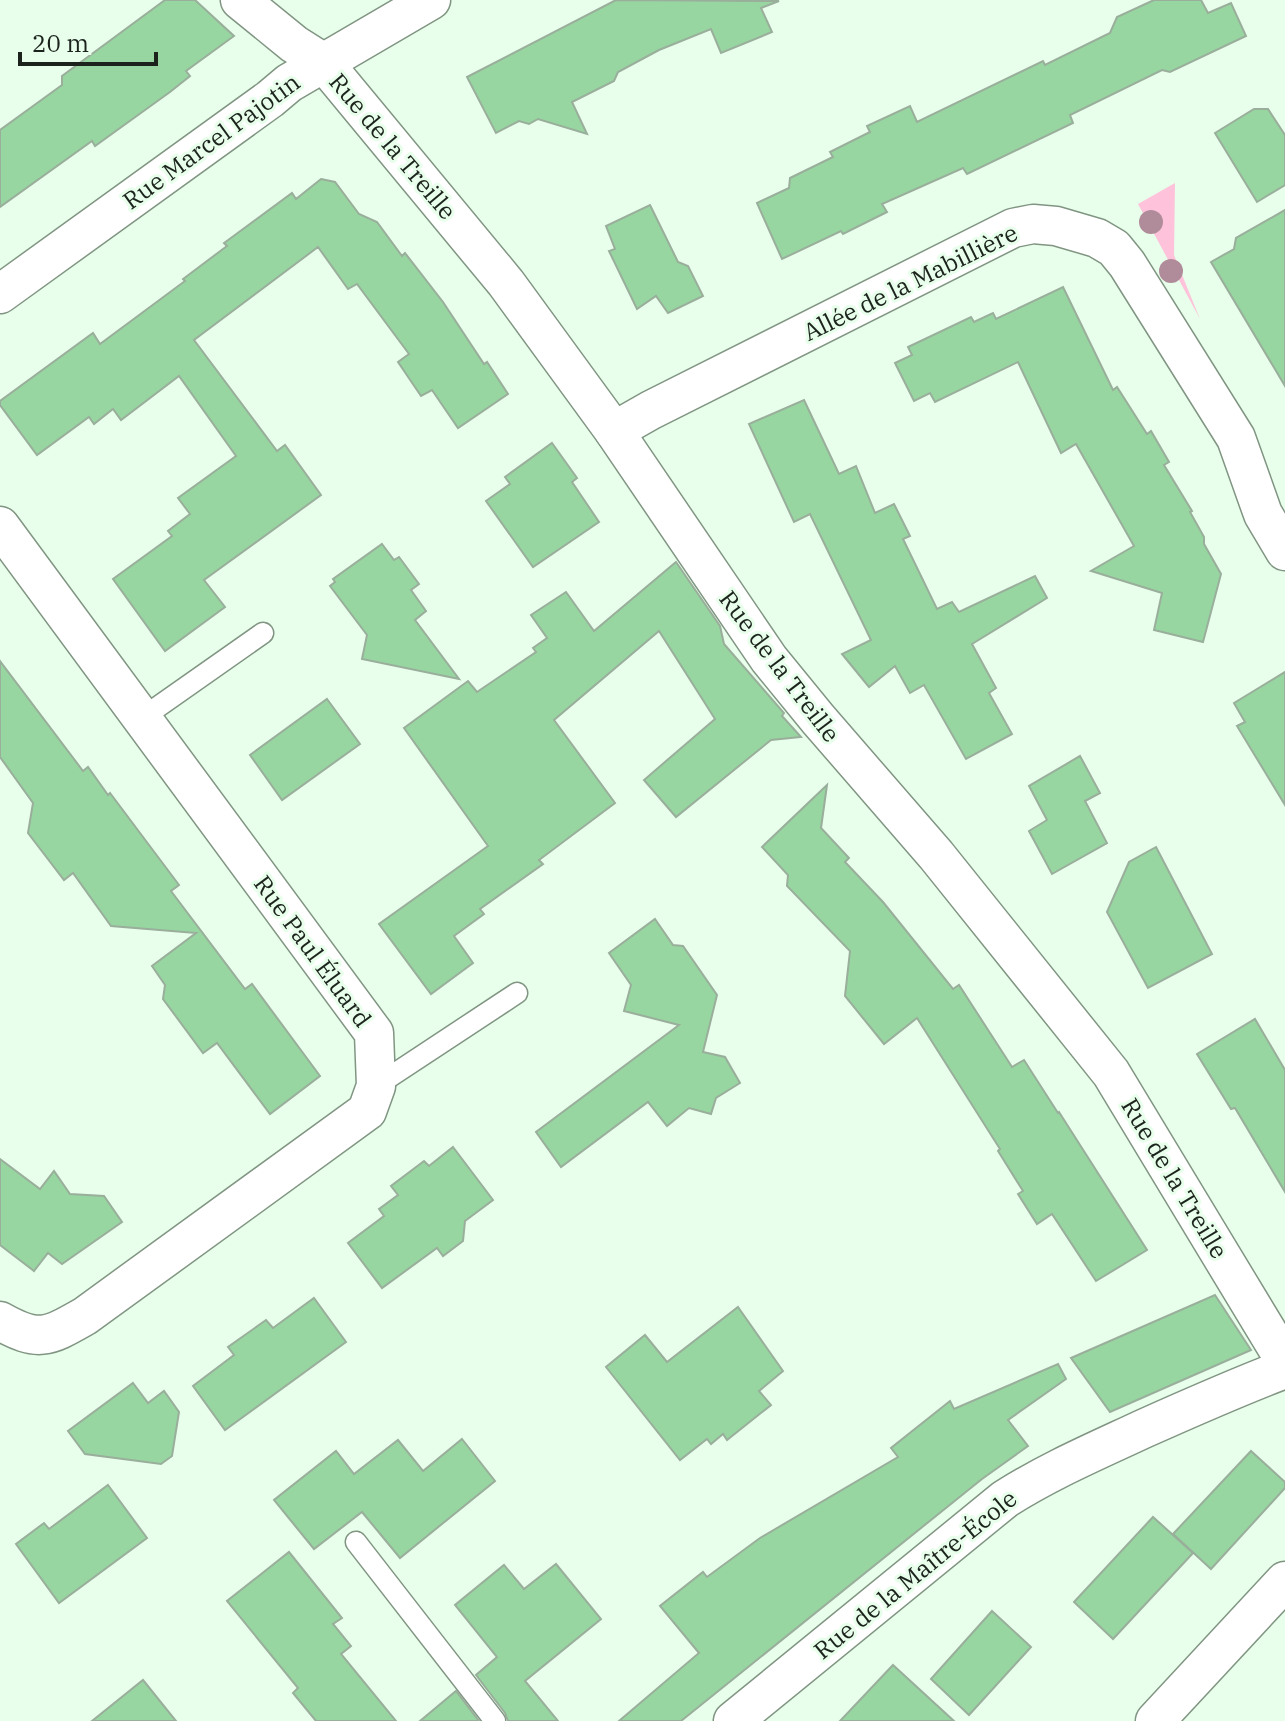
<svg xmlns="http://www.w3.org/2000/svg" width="1285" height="1721" font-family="'IBM Plex Serif',serif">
	<rect width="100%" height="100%" fill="#e8ffeb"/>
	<path fill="#fec3da" d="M1175 183 1174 255 1200 319 1138 204Z"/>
	<g fill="#98d6a1" stroke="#99ae9b" stroke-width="2">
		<path d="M165 0H195L234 36 186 71 190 76 170 92 95 146 92 141 0 207V130L62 85V76Z"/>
		<path d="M616 0 779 1 761 8 772 32 721 53 711 29 659 50 618 72 614 81 572 102 587 134 538 119 529 124 519 121 496 133 467 77Z"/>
		<path d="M1154 0H1201L1208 13 1231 3 1246 36 1170 72 1162 70 1070 115 1073 123 967 174 963 168 882 204 887 212 843 234 841 231 782 259 757 203 789 188 790 178 833 157 830 152 870 132 867 126 910 106 917 122 1043 61 1045 65 1110 33 1117 17Z"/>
		<path d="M1254 109H1268L1285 135V185L1257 202 1215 133Z"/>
		<path d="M321 179 335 182 359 214 377 222 402 256 405 253 443 302 484 364 487 362 508 394 458 428 432 390 421 396 398 362 409 354 357 284 348 289 318 247 194 340 277 451 285 445 321 495 204 580 225 607 165 651 113 579 172 536 168 531 190 514 178 498 236 456 179 376 121 420 113 409 94 424 89 417 37 455 0 405V401L93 333 100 344 185 281 183 279 227 246 224 243 292 193 296 199Z"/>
		<path d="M650 205 678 262 688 266 703 296 668 313 656 296 637 309 609 251 615 249 606 226Z"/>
		<path d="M1285 210V386L1211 262 1234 249 1236 238Z"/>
		<path d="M1063 287 1113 390 1117 387 1147 434 1151 431 1169 462 1164 465 1192 511 1190 512 1204 537V544L1221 574 1203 642 1154 630 1162 593 1091 571 1134 546 1076 444 1061 453 1018 362 935 402 930 393 914 401 895 363 912 355 908 347 971 317 974 322 993 313 996 319Z"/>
		<path d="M804 400 839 474 856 466 875 513 894 504 910 536 903 539 937 609 952 602 959 612 1035 576 1047 598 972 644 996 688 989 693 1012 734 966 759 924 685 910 693 895 666 869 687 842 654 871 640 810 514 794 522 749 424Z"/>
		<path d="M552 443 577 478 572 482 599 522 533 567 486 501 510 484 505 477Z"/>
		<path d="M382 544 394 560 399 557 419 584 411 590 426 611 415 620 459 679 362 659 367 635 330 586 335 582 333 579Z"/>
		<path d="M676 562 720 626 724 644 784 713 782 716 801 737 771 740 676 817 644 780 715 719 659 631 554 720 615 803 539 860 543 864 480 909 484 914 454 936 473 963 431 994 379 924 488 846 404 728 468 681 477 692 536 652 533 648 547 638 531 615 566 592 594 631Z"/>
		<path d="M0 661 83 771 88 767 108 795 110 793 179 885 171 891 245 989 252 984 320 1076 270 1114 217 1043 203 1053 163 999 165 985 152 966 196 933 111 926 73 873 64 880 28 833 33 803 0 757Z"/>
		<path d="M1285 672V805L1237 726 1245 722 1234 703Z"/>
		<path d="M327 699 360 744 282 800 250 755Z"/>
		<path d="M1080 756 1100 793 1085 801 1107 843 1052 874 1029 831 1047 820 1029 786Z"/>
		<path d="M827 785 821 828 849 858 845 862 883 902 953 989 959 985 1012 1067 1024 1060 1058 1113 1059 1112 1147 1250 1096 1281 1052 1214 1037 1224 1018 1194 1023 1191 998 1151 1000 1149 917 1018 884 1044 845 996 850 951 787 886 788 875 762 847Z"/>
		<path d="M1156 847 1212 954 1148 988 1107 912 1129 862Z"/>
		<path d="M655 919 673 945 683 946 717 995 703 1052 725 1057 740 1083 716 1098 711 1114 689 1108 667 1126 648 1102 561 1167 536 1132 679 1025 624 1011 631 985 609 953Z"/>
		<path d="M1255 1019 1285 1070V1192L1235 1108 1231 1109 1197 1054Z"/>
		<path d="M453 1147 493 1200 465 1221 463 1241 443 1256 437 1248 382 1288 348 1243 384 1216 379 1209 398 1195 391 1186 424 1161 429 1166Z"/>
		<path d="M0 1159 40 1189 54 1171 70 1194 104 1196 122 1222 62 1264 48 1253 34 1271 0 1245Z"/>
		<path d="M1215 1295 1251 1350 1110 1412 1071 1358Z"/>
		<path d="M314 1298 346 1342 225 1430 193 1386 234 1355 228 1347 266 1320 273 1328Z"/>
		<path d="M738 1307 783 1371 759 1391 771 1405 727 1440 723 1434 711 1444 707 1439 680 1460 606 1367 645 1335 667 1362Z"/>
		<path d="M1058 1364 1066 1379 1008 1420 1028 1446 982 1479 681 1721H619L699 1653 660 1606 703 1572 707 1577 760 1538 898 1457 891 1448 950 1401 954 1409Z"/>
		<path d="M133 1383 148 1403 164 1391 179 1412 172 1456 161 1464 85 1454 68 1431Z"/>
		<path d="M462 1439 495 1481 400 1558 362 1512 314 1549 274 1500 336 1451 354 1474 398 1440 423 1471Z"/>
		<path d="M1251 1451 1285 1482V1488L1211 1569 1173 1534Z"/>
		<path d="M108 1485 147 1538 59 1603 16 1544 44 1523 49 1529Z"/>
		<path d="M1153 1517 1193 1553 1113 1639 1074 1602Z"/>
		<path d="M289 1552 342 1618 333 1624 351 1646 341 1654 396 1721H316L293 1693 298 1688 227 1601Z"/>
		<path d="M556 1564 601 1619 525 1681 558 1721H508L505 1713 476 1675 497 1657 455 1605 504 1565 524 1589Z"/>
		<path d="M992 1611 1031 1647 969 1715 931 1679Z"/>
		<path d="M893 1665 954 1721H840Z"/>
		<path d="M143 1680 176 1721H92Z"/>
		<path d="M456 1691 479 1721H420Z"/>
	</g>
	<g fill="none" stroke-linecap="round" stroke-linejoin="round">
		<g stroke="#819583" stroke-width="23">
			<g id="lane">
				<path d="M142 718 263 633"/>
				<path d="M376 1086 517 993"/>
				<path d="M356 1542 495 1721"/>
			</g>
		</g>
		<g stroke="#819583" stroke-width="41">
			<g id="street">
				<path d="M240 0 294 44 324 63 506 283 614 431 769 659 818 719 936 855 1111 1073 1285 1361"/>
				<path d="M0 294 270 99 289 83 431 0"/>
				<path d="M614 431 651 410 1013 228 1033 224 1056 226 1097 238 1114 248 1127 264 1236 438 1263 514 1285 551"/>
				<path d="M0 526 374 1033 376 1086 367 1111 85 1316C48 1337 39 1343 0 1321"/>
				<path d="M733 1721 1005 1499C1049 1471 1096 1451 1143 1429 1190 1408 1237 1387 1285 1369"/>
				<path d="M1155 1721 1285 1581"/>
			</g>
		</g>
		<use href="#lane" stroke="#fff" stroke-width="20"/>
		<use href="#street" stroke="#fff" stroke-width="38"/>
	</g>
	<g fill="#b08c9a">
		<circle cx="1151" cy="222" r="12"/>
		<circle cx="1171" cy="271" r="12"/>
	</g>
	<g text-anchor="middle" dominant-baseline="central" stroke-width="6" stroke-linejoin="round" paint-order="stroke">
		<g font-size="24" fill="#1b231c" stroke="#e8ffeb">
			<text transform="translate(211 141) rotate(-36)">Rue Marcel Pajotin</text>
			<text transform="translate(393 146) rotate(50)">Rue de la Treille</text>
			<text transform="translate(910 282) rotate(-26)">Allée de la Mabillière</text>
			<text transform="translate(780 666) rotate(53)">Rue de la Treille</text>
			<text transform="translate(313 951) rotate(54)">Rue Paul Éluard</text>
			<text transform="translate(1175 1178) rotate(59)">Rue de la Treille</text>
			<text transform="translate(915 1574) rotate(-39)">Rue de la Maître-École</text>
		</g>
	</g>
	<path d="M20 52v12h136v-12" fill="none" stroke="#1b231c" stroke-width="4"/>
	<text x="32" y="52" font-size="24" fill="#1b231c" stroke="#e8ffeb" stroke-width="6" paint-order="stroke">20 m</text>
</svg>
